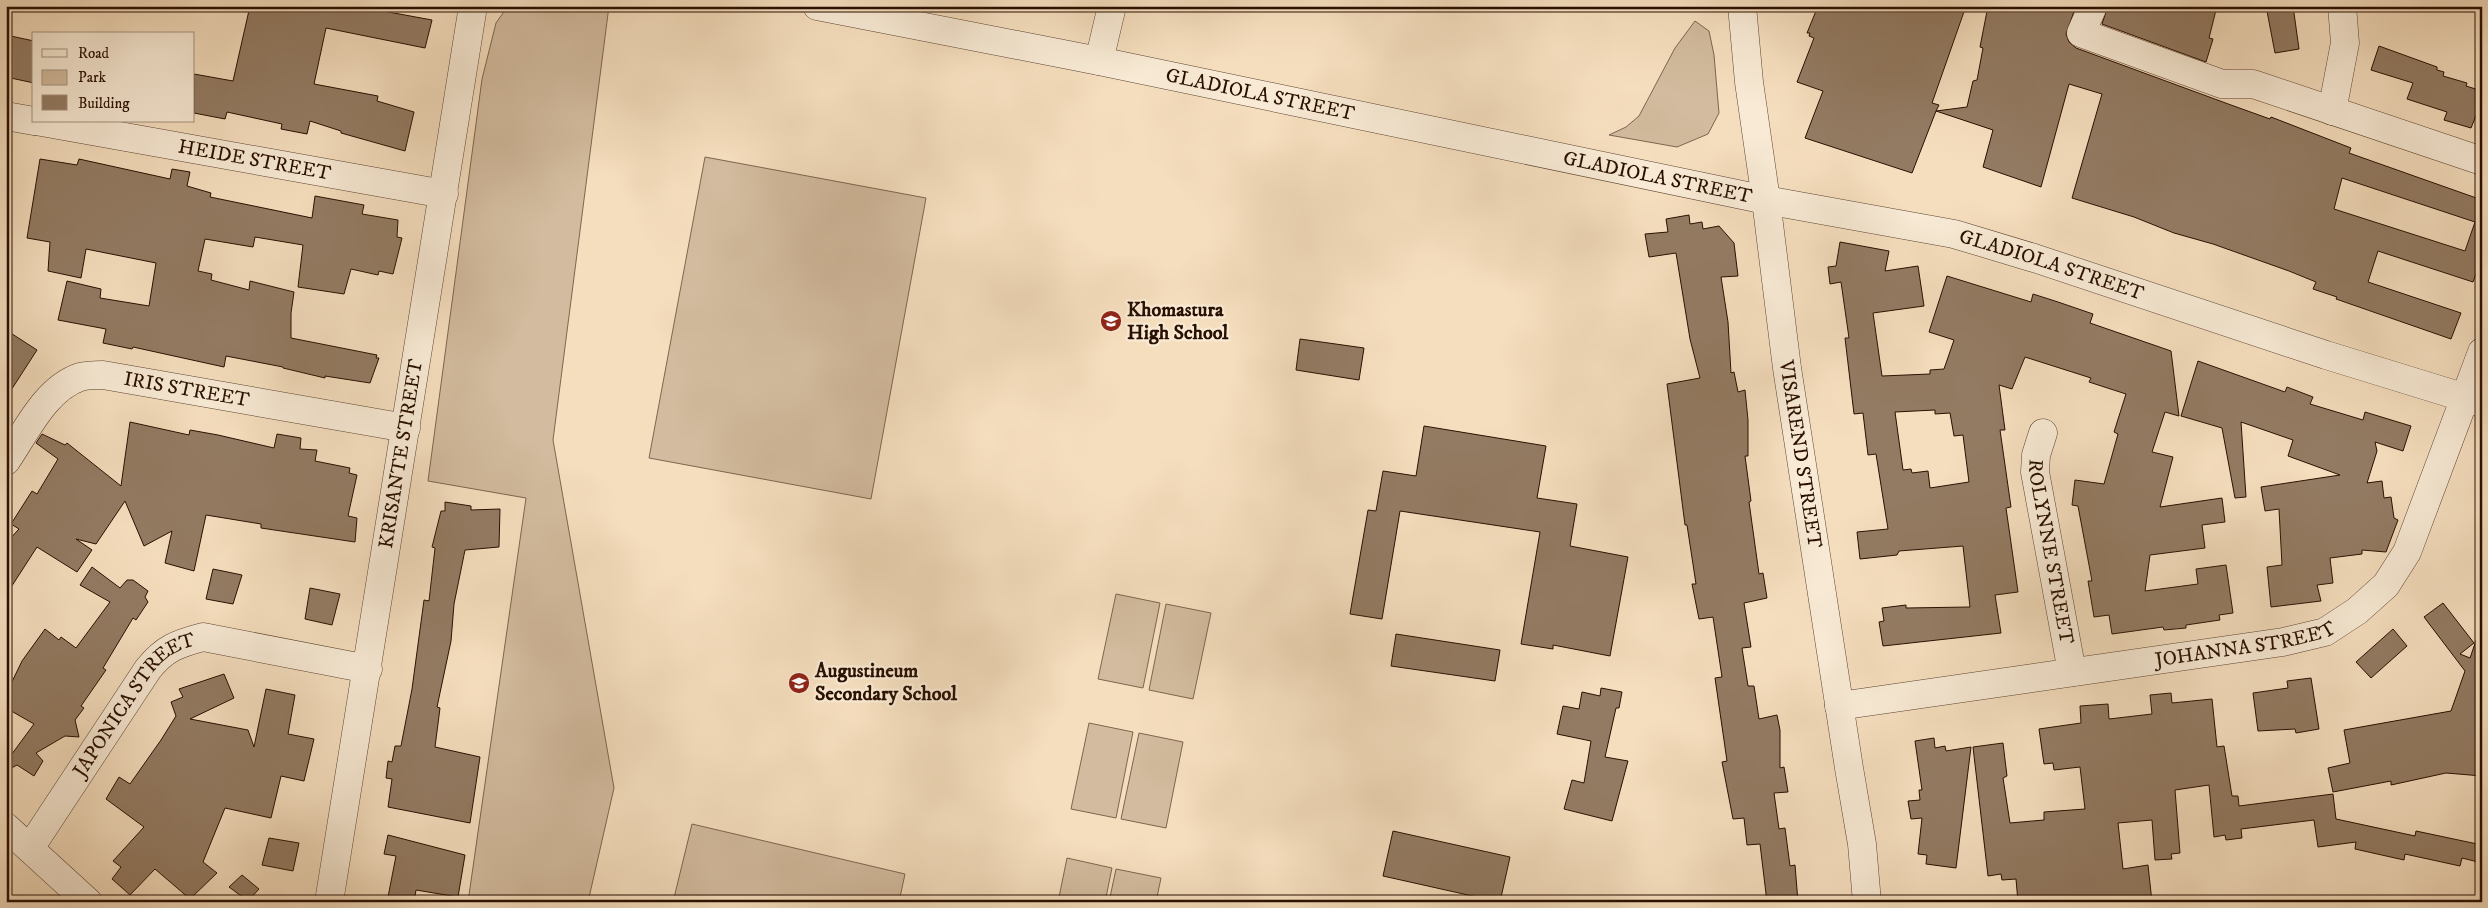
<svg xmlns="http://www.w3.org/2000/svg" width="2488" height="908" font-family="'IM FELL DW Pica',serif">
	<rect width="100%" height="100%" fill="#f5debe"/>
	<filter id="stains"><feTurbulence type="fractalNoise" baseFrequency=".004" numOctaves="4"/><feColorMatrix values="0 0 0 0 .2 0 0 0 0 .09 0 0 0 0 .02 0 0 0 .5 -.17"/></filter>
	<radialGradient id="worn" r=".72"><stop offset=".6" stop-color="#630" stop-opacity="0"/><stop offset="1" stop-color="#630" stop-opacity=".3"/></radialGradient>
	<g fill="#d2bb9e" stroke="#7e654f">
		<path d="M508 6H609L553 440 614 788 588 902H468L526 498 428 481 482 79 496 23Z"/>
		<path d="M1695 21 1709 31 1714 55 1719 113 1708 134 1677 147 1609 135 1626 127 1639 116 1675 48Z"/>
		<path d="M705 157 926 198 871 499 649 458Z"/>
		<path d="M1116 594 1160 603 1143 688 1098 679Z"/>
		<path d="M1166 604 1211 613 1193 699 1149 690Z"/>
		<path d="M1089 723 1133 732 1116 818 1071 809Z"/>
		<path d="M1139 733 1183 742 1166 828 1121 819Z"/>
		<path d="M692 824 905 874 899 902H673Z"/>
		<path d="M1067 858 1112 868 1105 902H1058Z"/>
		<path d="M1116 869 1161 878 1156 902H1109Z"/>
	</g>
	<g fill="#937b63" stroke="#290f00" fill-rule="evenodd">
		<path d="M250 6H356L432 20 425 48 326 28 314 84 378 96 377 101 414 112 405 151 341 133V131L310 121 307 134 281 129 282 124 227 112 225 119 194 113V74L233 81Z"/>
		<path d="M1818 6H1966L1932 103 1939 105 1936 111 1967 107 1973 81 1977 80 1983 48 1980 47 1988 6H2076L2066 34 2069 42 2076 48 2231 105 2270 119 2271 117 2351 148 2349 153 2482 200V257L2473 282 2378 251 2368 282 2461 313 2451 339 2336 299 2337 297 2313 289 2316 282 2289 271 2213 244 2174 233 2134 217 2072 198 2102 94 2069 84 2041 187 1983 167 1993 130 1936 111 1912 173 1805 138 1823 91 1797 82 1814 38 1809 36 1810 33H1807ZM2342 178 2475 222 2465 251 2334 209Z"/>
		<path d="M2108 6H2217L2209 38 2213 39 2206 62 2102 24Z"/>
		<path d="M2266 6H2293L2299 49 2275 53Z"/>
		<path d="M6 35 34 41V83L6 77Z"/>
		<path d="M2379 46 2437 67V70L2444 72 2443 76 2467 83 2466 86 2482 91V101L2471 128 2444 120 2447 112 2407 99 2413 83 2371 70Z"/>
		<path d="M40 159 77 165 79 159 170 179 172 169 190 172 187 186 211 193 210 197 312 218 315 196 364 205 362 214 398 220 397 237 402 238 393 274 379 271 378 275 351 269 344 294 298 287 303 245 255 237 253 247 205 239 198 271 212 274 211 280 249 290 250 281 294 292 291 313V338L377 355 376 358H379L370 383 325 376V378L283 368V367L226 356 224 367 133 347 132 349 103 343 106 329 58 320 67 281 101 289 100 298 149 306 156 263 86 249 81 278 48 271 50 242 27 238Z"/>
		<path d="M1689 215 1690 224 1702 222 1703 229 1719 226 1734 243 1738 276 1721 277 1728 322 1731 373 1734 372 1738 392 1745 390 1748 420V456H1745L1751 501 1749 502 1759 574 1763 573 1767 598 1744 603 1751 647 1742 648 1748 686H1754L1759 719 1777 715 1780 730V768L1784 767 1788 792 1774 793 1779 829 1785 828 1790 866 1795 865 1798 902H1767L1760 844 1747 845 1744 818 1733 819 1722 762 1727 761 1715 678 1722 677 1713 617 1699 619 1692 584H1696L1687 525H1685L1667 384 1700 378 1690 339 1676 253 1649 257 1645 234 1668 232 1666 219Z"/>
		<path d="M1840 242 1889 251 1885 271 1918 266 1924 306 1873 313 1882 376 1930 374V370L1944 369 1954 340 1929 332 1947 276 2031 302 2033 294 2058 302 2093 314 2090 323 2171 351 2179 416 2165 412 2152 452 2173 457 2160 507 2222 498 2225 522 2202 525 2205 548 2150 555 2145 591 2198 584 2196 569 2226 565 2233 613 2219 615 2220 620 2186 625V628L2164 630 2163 627 2112 634 2109 615 2094 617 2088 581H2092L2078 506 2072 505 2075 480 2104 484 2118 434 2114 432 2126 394 2089 382 2091 378 2025 357 2012 389 1999 385 2005 430H2000L2011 507 2006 508 2018 592 1995 595 2001 633 1883 646 1879 622 1884 621 1882 608 1906 605V608L1970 607 1963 546 1899 551 1897 555 1860 559 1857 532 1888 529 1876 454 1868 455 1863 413 1854 414 1845 338H1849L1841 282 1830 284 1828 267 1836 266ZM1935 410V414L1950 413 1954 436 1963 435 1969 482 1930 488 1928 471 1912 473 1911 469 1903 470 1895 412Z"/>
		<path d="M6 330 37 350 6 398Z"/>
		<path d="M1300 339 1364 348 1359 380 1296 370Z"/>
		<path d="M2198 361 2285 392 2287 387 2313 397 2310 404 2363 420 2365 412 2411 426 2403 451 2375 442 2377 451 2367 483 2382 481 2384 498 2391 497 2394 518 2398 520 2386 552 2362 550V554L2330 558 2333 583 2317 585 2321 601 2271 607 2267 567 2282 565 2279 509 2265 511 2261 487 2340 475 2288 456 2293 440 2241 422 2246 497 2235 498 2222 428 2181 416Z"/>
		<path d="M130 422 189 435 190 430 218 435 274 448 277 434 301 438 300 449 317 450 315 461 350 468 349 473 357 475 348 516 357 518 355 542 261 528V524L206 515 194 571 165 563 172 531 144 546 125 501 96 544 76 539 92 550 77 572 37 547 6 595V543L19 529 11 524 32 491 37 494 58 459 36 443 42 434 65 445 67 443 121 486Z"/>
		<path d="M1424 426 1546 446 1537 498 1577 504 1570 546 1628 557 1610 656 1553 645V649L1521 644 1540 532 1400 511 1382 619 1350 614 1368 510 1376 511 1383 471 1416 476Z"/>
		<path d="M445 502 471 506V510L500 509 499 547 465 550 454 604 451 641 437 707 440 708 435 747 480 757 470 823 388 807 392 779 386 778 388 761 392 762 395 746H401L412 689 424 600 429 601 435 548 432 547 441 511H445Z"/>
		<path d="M92 567 120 588 127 580H133L148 591 145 597 148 602 136 620 133 618 103 668 106 670 81 706 84 708 75 720 79 737 65 736 36 753 43 761 34 776 17 765 6 771V762L34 724 6 708V694L22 661 45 629 59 640 61 637 76 648 110 602 80 585Z"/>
		<path d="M213 569 242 575 233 604 206 599Z"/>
		<path d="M310 588 340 594 332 625 305 619Z"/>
		<path d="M2443 603 2474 643 2460 654 2470 658 2479 632 2482 633V776L2446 773 2391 785V781L2333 792 2328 768 2350 763 2344 730 2451 711 2465 671 2424 617Z"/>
		<path d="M2393 629 2407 646 2371 678 2356 662Z"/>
		<path d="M1396 634 1500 650 1495 681 1391 666Z"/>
		<path d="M224 674 234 698 190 719 248 730 254 747 266 689 295 695 288 734 314 739 304 781 281 776 271 818 225 808 203 862 217 873 190 899 155 869 130 895 112 879 121 867 113 861 144 827 106 799 119 777 130 784 161 740 176 716 171 702 183 697 179 689Z"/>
		<path d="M2311 678 2319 729 2296 733 2295 729 2258 731 2253 693 2288 688 2287 681Z"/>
		<path d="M1601 688 1622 692 1619 708H1616L1605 757 1628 761 1612 821 1564 809 1572 780 1584 783 1591 741 1557 734 1563 706 1579 709 1582 692 1600 696Z"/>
		<path d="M2171 693 2172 703 2212 699 2217 747 2224 746 2232 796H2238L2239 806 2333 794 2336 819 2415 836 2416 831 2482 845V863L2462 858 2460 866 2405 854 2404 860 2355 849 2356 842 2318 847 2314 820 2241 829 2242 838 2226 840 2225 835 2214 837 2209 785 2175 790 2180 853 2171 854 2172 859 2155 860 2152 820 2118 823 2123 869 2148 865 2152 902H2018L2016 879 2002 880 2001 874 1988 876 1973 747 2003 743 2007 776 2003 778 2010 823 2044 820V812L2085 809 2080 767 2054 770 2053 763 2044 764 2039 729 2081 723 2080 706 2108 704 2109 719 2152 714 2150 695Z"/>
		<path d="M1934 738 1935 748 1945 746 1946 751 1971 747 1956 868 1926 864 1927 855 1918 854 1922 818 1911 819 1908 801 1920 800 1919 790H1922L1915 741Z"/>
		<path d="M1393 831 1510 857 1500 902H1476L1477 897 1383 876Z"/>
		<path d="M388 835 465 855 458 897 416 890 414 902H387L396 856 384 854Z"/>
		<path d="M269 838 299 843 293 871 262 865Z"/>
		<path d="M242 875 259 889 248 901 229 887Z"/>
	</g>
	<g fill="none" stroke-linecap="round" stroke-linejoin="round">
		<g stroke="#5c4330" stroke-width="29">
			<g id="minor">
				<path id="s1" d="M817 6 1099 61 1766 200 1954 234 2034 258 2326 355 2482 403"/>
				<path id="s2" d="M1742 6 1749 82 1766 200 1787 368 1849 768 1862 844 1867 902"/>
				<path d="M2093 6 2081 33 2222 84H2253L2482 161"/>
				<path d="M1099 61 1112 6"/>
				<path d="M2332 111 2345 43 2342 6"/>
				<path d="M6 116 34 121"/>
				<path id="s3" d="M36 121 444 194"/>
				<path id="s4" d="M2043 433 2036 455 2035 472 2072 672"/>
				<path id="s5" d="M6 461C26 432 45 389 80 377 87 375 96 375 103 375L406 428"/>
				<path id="s6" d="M1839 706 2283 642 2325 632 2357 611 2386 585 2407 552 2482 352"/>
				<path d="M6 827 88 902"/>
				<path id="s7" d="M30 848 148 669C165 648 177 644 203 637L368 669"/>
				<path id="s8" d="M329 902 473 6"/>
			</g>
		</g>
		<use href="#minor" stroke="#f8ead5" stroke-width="28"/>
	</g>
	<defs>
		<g id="school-disc" transform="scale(1.125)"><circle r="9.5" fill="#8f2418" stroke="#f8ead5"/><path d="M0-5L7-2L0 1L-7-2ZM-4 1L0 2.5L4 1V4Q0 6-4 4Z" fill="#fff"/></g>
	</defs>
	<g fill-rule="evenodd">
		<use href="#school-disc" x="1111" y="321"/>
		<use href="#school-disc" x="799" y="683"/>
	</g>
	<g text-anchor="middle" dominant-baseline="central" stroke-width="4.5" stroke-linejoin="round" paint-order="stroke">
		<g font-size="20" fill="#290f00" stroke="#f8ead5">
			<text stroke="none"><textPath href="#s1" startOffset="452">GLADIOLA STREET</textPath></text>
			<text stroke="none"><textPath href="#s3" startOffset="222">HEIDE STREET</textPath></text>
			<text stroke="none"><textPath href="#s1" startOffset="858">GLADIOLA STREET</textPath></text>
			<text stroke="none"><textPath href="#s1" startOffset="1262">GLADIOLA STREET</textPath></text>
			<text stroke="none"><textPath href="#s5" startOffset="222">IRIS STREET</textPath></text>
			<text stroke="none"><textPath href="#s8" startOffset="454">KRISANTE STREET</textPath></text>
			<text stroke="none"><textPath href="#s2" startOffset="452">VISAREND STREET</textPath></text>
			<text stroke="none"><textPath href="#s4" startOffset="121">ROLYNNE STREET</textPath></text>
			<text stroke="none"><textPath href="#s6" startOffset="411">JOHANNA STREET</textPath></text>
			<text stroke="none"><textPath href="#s7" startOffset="179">JAPONICA STREET</textPath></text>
		</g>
		<g font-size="20" font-weight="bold" fill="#290f00" stroke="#f8ead5" text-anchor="start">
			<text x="1127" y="310">Khomastura<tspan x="1127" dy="23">High School</tspan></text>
			<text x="815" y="671">Augustineum<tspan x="815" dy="23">Secondary School</tspan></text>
		</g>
	</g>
	<rect width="2488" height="908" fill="none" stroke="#f5debe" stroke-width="25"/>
	<rect x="8" y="8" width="2473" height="893" fill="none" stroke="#290f00" stroke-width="2.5"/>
	<rect x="12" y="12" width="2463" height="883" fill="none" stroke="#290f00"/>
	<rect x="32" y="32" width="162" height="90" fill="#f8ead5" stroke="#a59280"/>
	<rect x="42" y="49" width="25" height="8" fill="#f8ead5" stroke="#a59280"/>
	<text x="78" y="58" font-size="15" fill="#290f00">Road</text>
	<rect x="42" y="70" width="25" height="15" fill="#d2bb9e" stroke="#a59280"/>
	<text x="78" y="82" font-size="15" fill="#290f00">Park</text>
	<rect x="42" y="95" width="25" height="15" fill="#937b63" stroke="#a59280"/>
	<text x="78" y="108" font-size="15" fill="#290f00">Building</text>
	<rect width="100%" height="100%" filter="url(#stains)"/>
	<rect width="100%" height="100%" fill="url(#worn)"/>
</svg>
